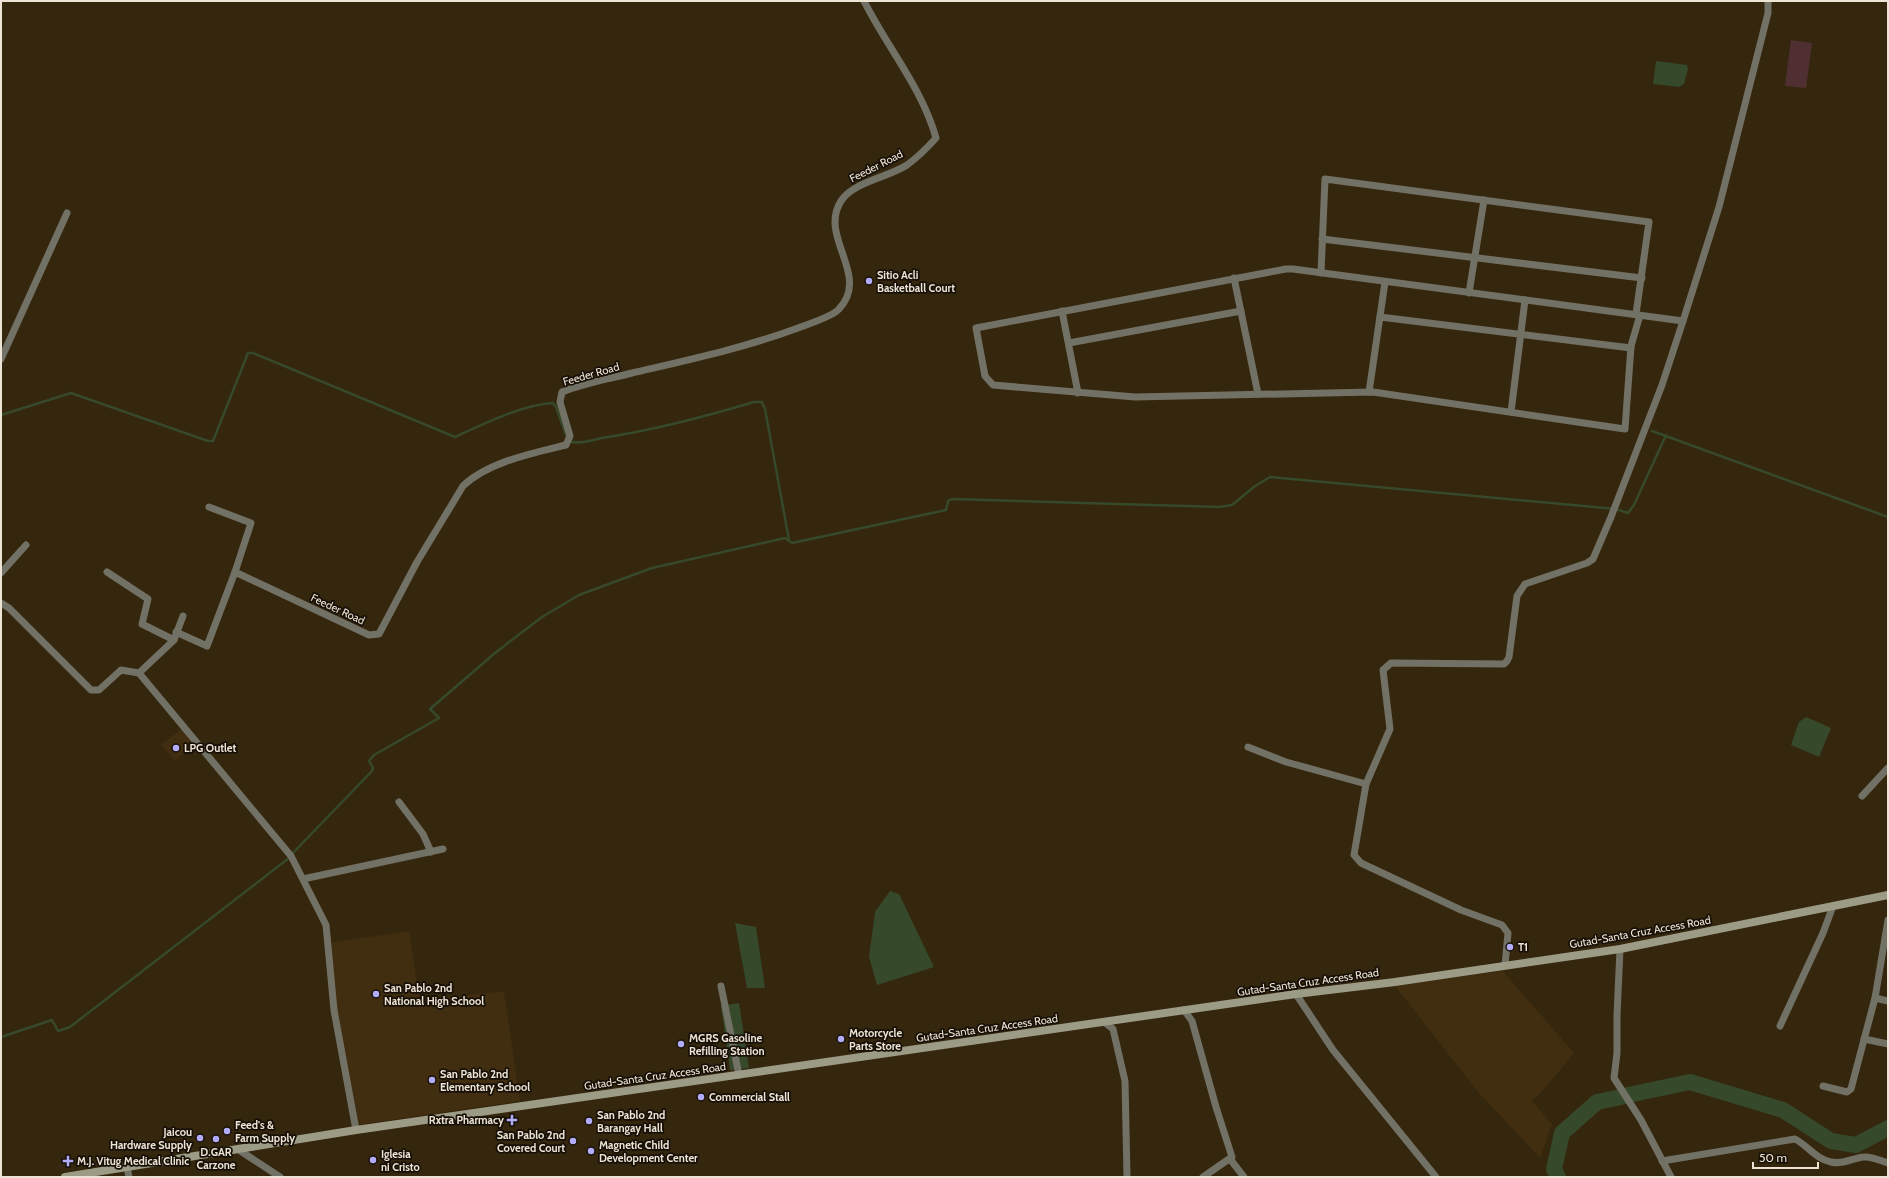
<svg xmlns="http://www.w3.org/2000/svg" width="1889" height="1178" font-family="Cabin,sans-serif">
	<rect width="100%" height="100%" fill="#35260e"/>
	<g fill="#412d0f">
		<path d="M183 728 194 744 175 761 161 745Z"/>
		<path d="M409 931 420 1001 504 991 520 1101 357 1125 343 1058 328 943Z"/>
		<path d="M1503 971 1574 1053 1547 1086 1532 1101 1552 1124 1540 1158 1478 1092 1395 986Z"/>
	</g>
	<path fill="#4f2f31" d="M1791 40 1812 43 1806 88 1785 86Z"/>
	<g fill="#36492b">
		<path d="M1656 61 1687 65 1688 69 1684 84 1679 87 1653 84Z"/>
		<path d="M1806 717 1831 728 1819 757 1791 745 1799 722Z"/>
		<path d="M890 891 899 894 934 967 877 985 869 957 875 912Z"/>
		<path d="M735 923 756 927 765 988H747Z"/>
		<path d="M739 1003 749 1068 730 1070 721 1006Z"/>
	</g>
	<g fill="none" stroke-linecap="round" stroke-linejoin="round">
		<g stroke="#36492b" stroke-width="2.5">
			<path d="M1 415 71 393 208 441H213L248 353H253L455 437C481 425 524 404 553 403L556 407 566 435"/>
			<path d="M1652 431 1888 517"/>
			<path d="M569 441C578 445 593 440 602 438 654 430 704 417 754 402H762L765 409 789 540"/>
			<path d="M292 854 372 771 373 768 369 761 374 755 439 718 430 709 495 653 542 617 579 595 652 568 785 538 792 543 946 510 948 501 952 499 1220 507 1232 505 1255 486 1270 477 1616 509 1628 513 1634 505 1666 435"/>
			<path d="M1 1037 52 1020 58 1031 70 1027 289 858"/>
		</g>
		<g stroke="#36492b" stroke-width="16">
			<path d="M1628 1095 1690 1082 1783 1110 1831 1141 1856 1145 1888 1128"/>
			<path d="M1558 1177 1554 1169 1562 1133 1597 1102 1621 1097"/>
		</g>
		<g stroke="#727165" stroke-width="7">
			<path d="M1322 239 1642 278"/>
			<path d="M1321 273 1325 179 1649 222 1636 314"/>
			<path d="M1234 278 1258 394"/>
			<path d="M1469 293 1484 200"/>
			<path d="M1062 311 1078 393"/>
			<path d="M1640 315 1631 346 1625 429 1373 392 1135 397 993 385 985 376 976 328 1286 269H1293L1683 321"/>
			<path d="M1380 317 1631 348"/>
			<path d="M1069 343 1241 311"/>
			<path d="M1 359 67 213"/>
			<path d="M1369 392 1385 282"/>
			<path d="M1511 412 1525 300"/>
			<path d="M209 507 251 523 235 572"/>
			<path d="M107 572 148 599 142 624 174 640"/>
			<path d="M1 573 26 545"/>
			<path d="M1 603 9 608 91 690H99L121 670 139 673 291 856 326 925 334 1010 356 1130"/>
			<path d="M176 632 207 646 235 572 369 635 379 634 417 562 463 486C488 462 533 453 566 445L570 436 560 402 562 392C584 383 609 379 632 373 688 360 744 348 798 328 808 324 832 317 839 309 871 275 818 237 841 201 853 182 889 177 907 165 918 157 927 148 936 138 922 88 887 47 864 1"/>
			<path d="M139 673 174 640 183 616"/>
			<path d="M1248 747 1286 762 1366 784"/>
			<path d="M1862 796 1888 768"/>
			<path d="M399 802 423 834 431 852"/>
			<path d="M303 879 443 849"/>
			<path d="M1620 949 1617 1015V1053L1614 1078 1641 1120 1671 1177"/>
			<path d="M1505 965 1508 933 1502 925 1461 910 1361 863 1354 855 1366 784 1390 729 1383 670 1391 663 1504 664 1507 661 1509 657 1517 596 1525 584 1587 563 1593 559 1611 517 1662 385 1683 321 1719 207 1768 13V1"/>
			<path d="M721 986 739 1075"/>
			<path d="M1296 994 1333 1050 1436 1177"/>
			<path d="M1875 998 1888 1001"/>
			<path d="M1184 1010 1192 1021 1216 1107 1232 1157 1203 1177"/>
			<path d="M1104 1022 1113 1029 1125 1081 1127 1177"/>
			<path d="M1780 1026 1823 933 1833 906"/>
			<path d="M1864 1039 1888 1044"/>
			<path d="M1823 1086 1847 1092 1851 1089 1875 998 1888 920"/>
			<path d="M239 1150 280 1177"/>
			<path d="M1230 1159 1244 1177"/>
			<path d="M1662 1161 1795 1139C1808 1146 1816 1159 1831 1162 1843 1165 1852 1158 1864 1157 1871 1156 1881 1161 1888 1163"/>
			<path d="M127 1167 129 1177"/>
		</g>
		<path stroke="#9c9b86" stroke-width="8" d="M65 1177 356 1130 1296 994 1395 982 1620 949 1888 895"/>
	</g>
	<g fill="#b3adf9" stroke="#171007" stroke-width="1.5">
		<circle cx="869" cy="281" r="4"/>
		<circle cx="176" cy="748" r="4"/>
		<circle cx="1510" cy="947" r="4"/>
		<circle cx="376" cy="994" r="4"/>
		<circle cx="841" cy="1039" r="4"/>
		<circle cx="681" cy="1044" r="4"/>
		<circle cx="432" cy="1080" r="4"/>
		<circle cx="701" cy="1097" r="4"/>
		<path d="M510 1114h4v4h4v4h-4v4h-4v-4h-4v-4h4z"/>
		<circle cx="589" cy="1121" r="4"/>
		<circle cx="227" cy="1131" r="4"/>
		<circle cx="200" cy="1138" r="4"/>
		<circle cx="216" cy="1139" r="4"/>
		<circle cx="573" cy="1141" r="4"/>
		<circle cx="591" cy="1151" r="4"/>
		<circle cx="373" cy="1160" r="4"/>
		<path d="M66 1155h4v4h4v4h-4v4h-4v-4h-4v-4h4z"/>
	</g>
	<g text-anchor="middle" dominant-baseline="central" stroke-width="3.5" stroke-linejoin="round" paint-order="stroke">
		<g font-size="11" fill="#eee4d6" stroke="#171007">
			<text transform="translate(876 166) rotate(-27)">Feeder Road</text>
			<text transform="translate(591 374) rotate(-16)">Feeder Road</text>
			<text transform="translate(338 609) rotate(25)">Feeder Road</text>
			<text transform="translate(1640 932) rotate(-10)">Gutad-Santa Cruz Access Road</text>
			<text transform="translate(1308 982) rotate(-8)">Gutad-Santa Cruz Access Road</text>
			<text transform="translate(987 1028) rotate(-8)">Gutad-Santa Cruz Access Road</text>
			<text transform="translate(655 1076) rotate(-8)">Gutad-Santa Cruz Access Road</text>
		</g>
		<g font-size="11" font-weight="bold" fill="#eee4d6" stroke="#171007" text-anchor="start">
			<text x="877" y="275">Sitio Acli<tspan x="877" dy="13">Basketball Court</tspan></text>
			<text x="184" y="748">LPG Outlet</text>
			<text x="1518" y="947">T1</text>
			<text x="384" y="988">San Pablo 2nd<tspan x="384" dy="13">National High School</tspan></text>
			<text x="849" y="1033">Motorcycle<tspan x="849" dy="13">Parts Store</tspan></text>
			<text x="689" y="1038">MGRS Gasoline<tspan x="689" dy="13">Refilling Station</tspan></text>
			<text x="440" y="1074">San Pablo 2nd<tspan x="440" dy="13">Elementary School</tspan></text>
			<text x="709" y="1097">Commercial Stall</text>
			<text x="597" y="1115">San Pablo 2nd<tspan x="597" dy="13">Barangay Hall</tspan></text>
			<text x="504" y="1120" text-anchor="end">Rxtra Pharmacy</text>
			<text x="235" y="1125">Feed's &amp;<tspan x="235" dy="13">Farm Supply</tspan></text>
			<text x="192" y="1132" text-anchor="end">Jaicou<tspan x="192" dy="13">Hardware Supply</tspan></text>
			<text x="565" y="1135" text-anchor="end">San Pablo 2nd<tspan x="565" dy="13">Covered Court</tspan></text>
			<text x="599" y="1145">Magnetic Child<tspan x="599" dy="13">Development Center</tspan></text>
			<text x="216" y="1152" text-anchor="middle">D.GAR<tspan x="216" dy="13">Carzone</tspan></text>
			<text x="381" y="1154">Iglesia<tspan x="381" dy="13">ni Cristo</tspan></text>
			<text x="77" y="1161">M.J. Vitug Medical Clinic</text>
		</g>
	</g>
	<rect width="1889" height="1178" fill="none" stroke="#eee4d6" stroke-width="4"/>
	<path d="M1753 1162v6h65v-6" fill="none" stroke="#eee4d6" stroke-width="2"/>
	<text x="1759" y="1162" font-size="12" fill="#eee4d6" stroke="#171007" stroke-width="3" paint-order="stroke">50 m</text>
</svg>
